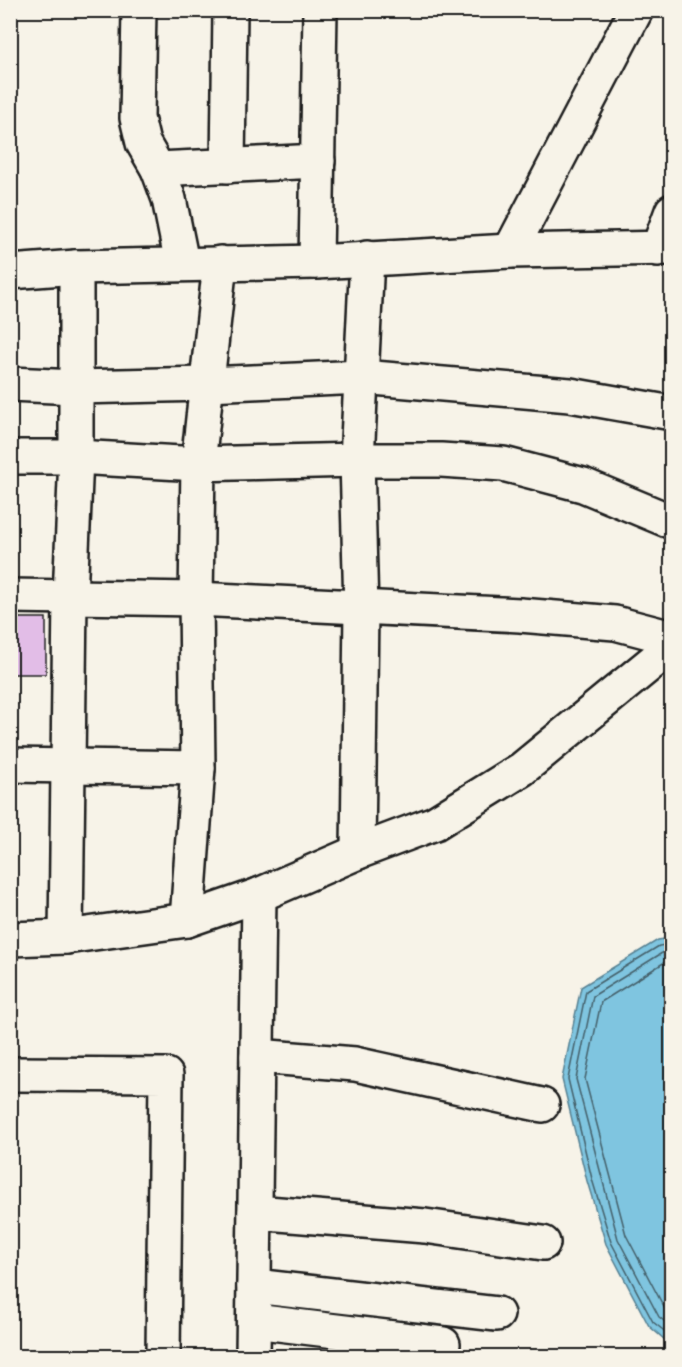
<svg xmlns="http://www.w3.org/2000/svg" width="682" height="1367" font-family="'Architects Daughter',sans-serif">
	<rect width="100%" height="100%" fill="#f7f3e8"/>
	<filter id="ink" filterUnits="userSpaceOnUse"><feTurbulence type="fractalNoise" baseFrequency=".0167" numOctaves="2"/><feDisplacementMap in="SourceGraphic" scale="12" xChannelSelector="R" yChannelSelector="G"/><feConvolveMatrix kernelMatrix="1 2 1 2 8 2 1 2 1" color-interpolation-filters="sRGB"/></filter>
	<g filter="url(#ink)">
		<path fill="#7fc5e0" stroke="#578192" stroke-width="1.5" d="M671 938H672L671 1345 649 1326 606 1244 587 1181 562 1079 581 987 658 940Z"/>
		<g fill="none" stroke-linecap="round" stroke-linejoin="round">
			<g stroke="#44606a" stroke-width="1.5">
				<path d="M672 944 659 946 586 991 568 1079 592 1179 611 1242 653 1322 672 1337"/>
				<path d="M672 952 662 953 593 996 576 1079 618 1239 659 1317 672 1327"/>
				<path d="M672 961 665 962 601 1002 585 1079 626 1235 666 1311 672 1315"/>
			</g>
		</g>
		<rect fill="#e2bde7" stroke="#1c1c1c" stroke-width="1.5" x="10" y="618" width="36" height="56"/>
		<g fill="none" stroke-linecap="round" stroke-linejoin="round">
			<g stroke="#1c1c1c" stroke-width="38">
				<g id="minor">
					<path d="M139 10 137 118 143 143 158 169 169 199 182 263"/>
					<path d="M228 166 230 10"/>
					<path d="M158 169 318 161"/>
					<path d="M658 249 672 211"/>
					<path d="M510 251 636 10"/>
					<path d="M316 262 320 10"/>
					<path d="M10 272 76 267 316 262 510 251 672 248"/>
					<path d="M10 384 76 387 207 384 362 377 570 395 672 413"/>
					<path d="M10 457H76L198 464 357 460H441L503 464 583 485 672 522"/>
					<path d="M10 596 196 599 520 615 615 623 672 638"/>
					<path d="M10 765 198 768"/>
					<path d="M358 852 361 609 357 460 367 258"/>
					<path d="M187 920 198 768 196 599 198 464 220 263"/>
					<path d="M66 937 70 597 76 457V267"/>
					<path d="M10 939 66 937 187 920 259 895 358 852 435 823 522 769 672 646"/>
					<path d="M257 1056 355 1064 542 1105"/>
					<path d="M10 1074 166 1075 163 1356"/>
					<path d="M255 1212 425 1226 543 1243"/>
					<path d="M254 1286 497 1314"/>
					<path d="M254 1321 443 1344"/>
					<path d="M253 1356 259 895"/>
				</g>
			</g>
			<use href="#minor" stroke="#f7f3e8" stroke-width="33"/>
		</g>
	</g>
	<rect width="682" height="1367" fill="none" stroke="#f7f3e8" stroke-width="36"/>
	<rect x="18" y="18" width="646" height="1331" fill="none" stroke="#1c1c1c" stroke-width="2" filter="url(#ink)"/>
</svg>
